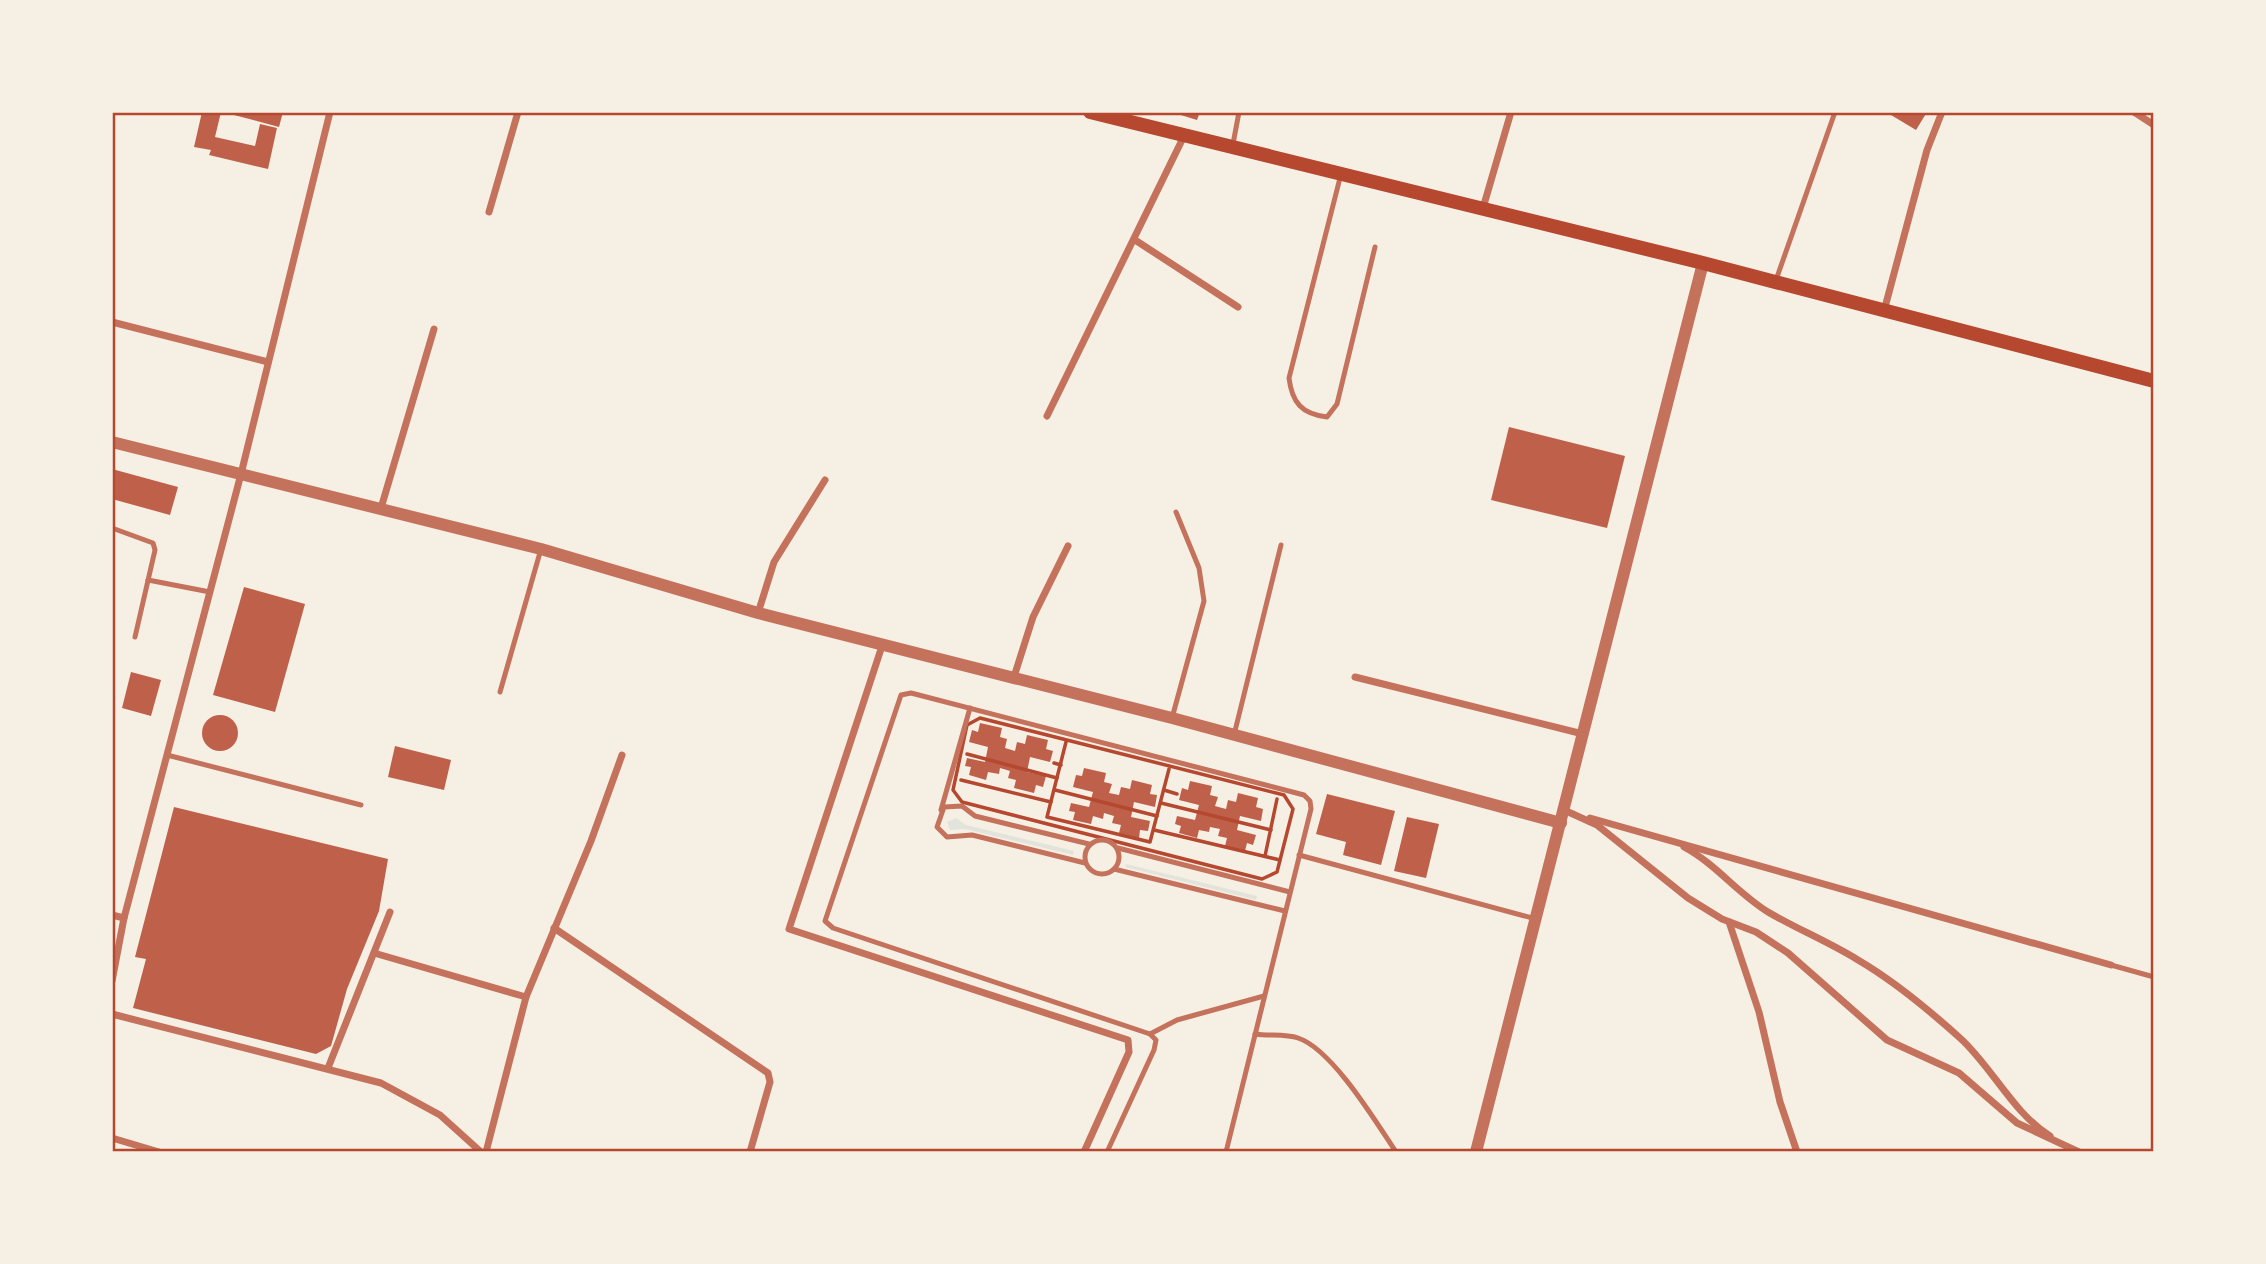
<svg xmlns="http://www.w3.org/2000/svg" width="2266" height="1264" font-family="Arial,sans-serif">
	<rect width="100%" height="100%" fill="#f6efe4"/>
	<g fill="#e2e4dc">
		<path d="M956 818 966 825 1074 851 1073 855 965 829 950 830 947 822Z"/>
		<path d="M1126 864 1257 896 1256 900 1125 867Z"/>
	</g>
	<g fill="#bf614a">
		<path d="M202 112H221L215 137 255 146 260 124 277 128 268 169 209 155 211 150 194 147Z"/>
		<path d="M234 112H283L279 127 234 115Z"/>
		<path d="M1171 112H1200L1197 120Z"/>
		<path d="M1886 112H1927L1916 130Z"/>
		<path d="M1509 427 1625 456 1607 528 1491 500Z"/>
		<path d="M112 469 178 487 170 515 112 499Z"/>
		<path d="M244 587 305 604 275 712 213 695Z"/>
		<path d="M131 672 161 680 151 716 122 708Z"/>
		<circle cx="220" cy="733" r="18"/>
		<path d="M980 723 1002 728 1000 737 1007 739 1005 748 1015 751 1017 742 1025 744 1027 735 1048 740 1046 749 1053 751 1050 762 1030 757 1027 772 1046 776 1043 787 1036 785 1034 793 1014 788 1016 780 1008 778 1010 771 1000 768 999 774 988 772 986 780 969 775 971 767 965 766 967 758 985 762 988 747 969 742 972 730 978 732Z"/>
		<path d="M395 746 451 760 444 790 388 777Z"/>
		<path d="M1084 768 1106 773 1104 782 1112 784 1109 793 1119 795 1121 787 1130 789 1132 780 1152 785 1150 794 1157 795 1155 807 1134 802 1131 817 1150 821 1148 831 1140 830 1139 838 1119 833 1121 825 1112 823 1114 816 1104 813 1103 819 1093 816 1091 824 1073 820 1075 812 1069 811 1071 803 1089 807 1093 792 1073 787 1076 775 1082 776Z"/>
		<path d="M1190 781 1212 786 1210 795 1218 797 1215 806 1226 809 1228 800 1236 802 1238 793 1258 798 1256 807 1263 809 1261 821 1240 816 1237 830 1256 835 1253 845 1247 843 1245 851 1225 846 1227 838 1218 836 1220 829 1210 827 1209 832 1199 830 1197 838 1179 833 1181 826 1175 824 1177 816 1195 820 1199 805 1179 800 1182 788 1188 790Z"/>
		<path d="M1327 794 1395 811 1381 865 1343 855 1346 842 1316 834Z"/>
		<path d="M174 807 388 859 379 911 347 989 331 1046 316 1054 133 1008 146 959 135 957Z"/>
		<path d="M1407 817 1439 824 1426 878 1394 871Z"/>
	</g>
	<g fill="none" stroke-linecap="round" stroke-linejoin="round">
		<g stroke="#b5482f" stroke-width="3.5">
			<path d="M980 718 1284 795 1293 809 1277 872 1262 879 962 802 953 790 967 725Z"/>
			<path d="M1066 742 1047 817 1150 842 1169 769"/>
			<path d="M967 754 1057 778"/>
			<path d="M1054 763 1061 765"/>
			<path d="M961 780 1051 802"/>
			<path d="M1055 790 1157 816"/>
			<path d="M1164 790 1177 794"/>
			<path d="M1161 803 1271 830"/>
			<path d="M1154 830 1280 860"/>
			<path d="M1265 856 1277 799"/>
		</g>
		<g stroke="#c5725c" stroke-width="5">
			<path d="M1233 144 1239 112"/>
			<path d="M1341 174 1289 378C1292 403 1302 414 1327 417L1337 404 1375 247"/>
			<path d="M1776 280 1835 112"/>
			<path d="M112 528 153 543 155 550 135 637"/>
			<path d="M148 580 210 592"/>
			<path d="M500 692 541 549"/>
			<path d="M1172 718 1204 601 1199 568 1176 512"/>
			<path d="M1234 735 1281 545"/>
			<path d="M167 755 361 805"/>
			<path d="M941 810 970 708"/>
			<circle cx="1102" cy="857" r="17"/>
			<path d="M1118 848 1290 892"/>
			<path d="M1299 855 1536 919"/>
			<path d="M1085 863 972 835 947 837 937 827 944 807 962 806 975 816 1089 844"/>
			<path d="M1114 869 1285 911"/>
			<path d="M2111 965 2154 977"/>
			<path d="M1150 1034 1177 1020 1264 996"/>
			<path d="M1255 1034C1268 1036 1286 1034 1298 1038 1332 1049 1376 1122 1396 1152"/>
			<path d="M1107 1152 1154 1050 1156 1040 1150 1034 833 928 825 921 901 695 911 693 1304 795 1310 801 1311 809 1226 1152"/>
		</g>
		<g stroke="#c5725c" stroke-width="7">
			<path d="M2134 112 2154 125"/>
			<path d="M1483 208 1511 112"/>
			<path d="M489 212 518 112"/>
			<path d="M1135 240 1238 307"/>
			<path d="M1884 311 1927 150 1942 112"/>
			<path d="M112 322 268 362"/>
			<path d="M1047 416 1184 136"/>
			<path d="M381 508 434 329"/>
			<path d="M758 613 774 562 825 480"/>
			<path d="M882 646 789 929 1128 1040 1129 1052 1084 1152"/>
			<path d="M1355 677 1583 734"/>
			<path d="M1013 680 1033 617 1068 546"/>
			<path d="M1564 810 1597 825 1688 898 1722 919 1756 932 1788 953 1887 1040 1959 1073 2017 1123 2079 1152"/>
			<path d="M1590 818 2111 965"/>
			<path d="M1684 847C1716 864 1737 893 1768 912 1797 929 1829 942 1858 960 1894 981 1929 1010 1960 1038 1992 1067 2013 1113 2050 1136"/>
			<path d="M112 915 124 918"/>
			<path d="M1729 922 1759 1012 1780 1102 1797 1152"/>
			<path d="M554 928 768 1073 770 1082 750 1152"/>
			<path d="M374 953 526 997"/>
			<path d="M112 981 124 918 241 474 330 112"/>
			<path d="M112 1014 381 1083 440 1115 481 1152"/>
			<path d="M328 1068 390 912"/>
			<path d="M112 1138 159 1152"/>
			<path d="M486 1152 526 997 591 841 622 755"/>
		</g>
		<g stroke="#c5725c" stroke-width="12">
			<path d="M112 442 541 549 758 613 1172 718 1561 823"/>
			<path d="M1476 1152 1703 263"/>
		</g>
		<path stroke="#b5482f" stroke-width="14" d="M1090 112 1703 263 2154 381"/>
	</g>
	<rect width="2266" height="1264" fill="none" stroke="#f6efe4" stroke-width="228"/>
	<rect x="114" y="114" width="2038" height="1036" fill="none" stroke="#b5482f" stroke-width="2.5"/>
</svg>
